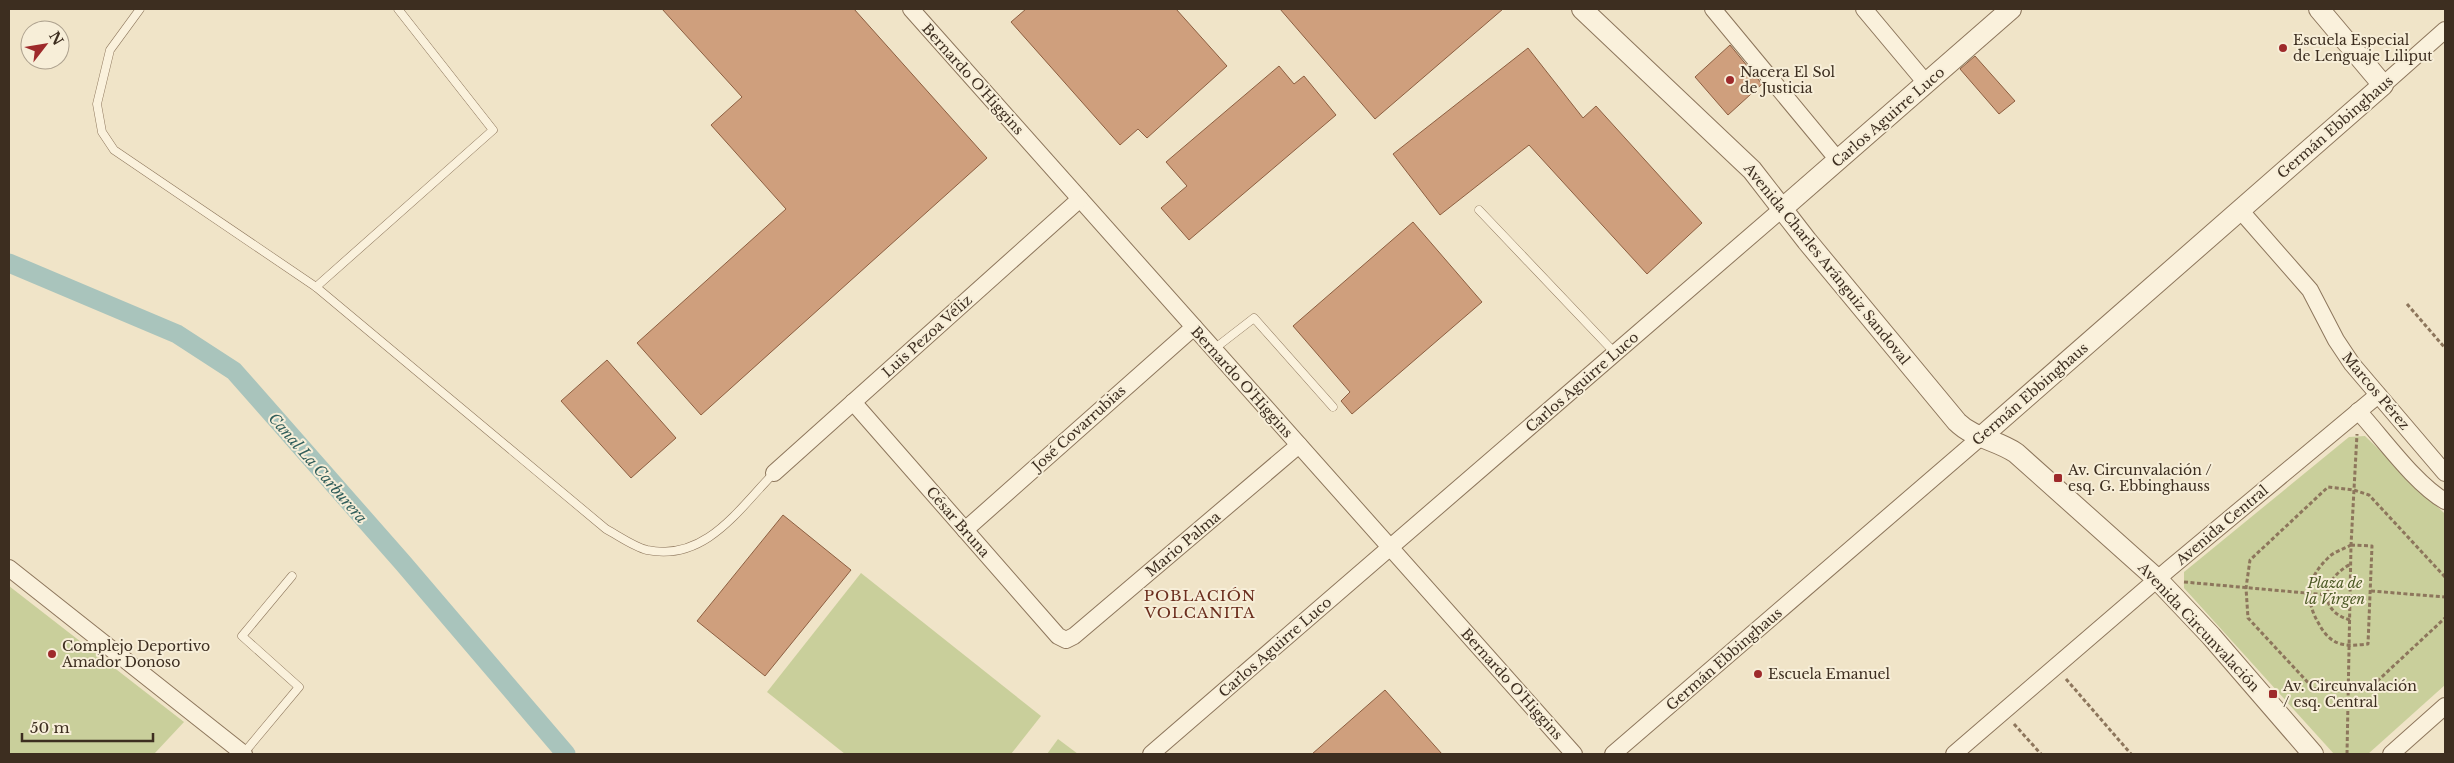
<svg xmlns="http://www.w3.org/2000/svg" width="2454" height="763" font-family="'Libre Baskerville',serif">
	<rect width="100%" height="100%" fill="#f0e4c8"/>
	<g fill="#c9cf9b">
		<path d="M2365 436 2445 514V685L2368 754H2334L2184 588V572L2349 437Z"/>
		<path d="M861 573 1041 716 1011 754H845L767 692Z"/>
		<path d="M9 586 184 722 154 754H9Z"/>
		<path d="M1058 739 1078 754H1047Z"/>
	</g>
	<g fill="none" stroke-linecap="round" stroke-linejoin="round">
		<path stroke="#a9c4bc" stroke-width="19" d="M9 263 177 334 234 371 403 563 566 754"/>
	</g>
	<g fill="#cf9f7d" stroke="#8d5f41">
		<path d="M662 9H854L987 158 701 415 637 343 786 209 711 125 742 97Z"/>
		<path d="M1026 9H1176L1227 66 1147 138 1138 129 1120 145 1011 22Z"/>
		<path d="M1280 9H1503L1375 119Z"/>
		<path d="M1730 45 1762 84 1728 115 1695 77Z"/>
		<path d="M1528 48 1583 118 1596 106 1702 223 1647 274 1529 145 1440 215 1393 154Z"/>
		<path d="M1975 56 2015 101 1999 114 1960 69Z"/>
		<path d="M1279 66 1294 84 1304 76 1336 115 1189 240 1161 208 1187 186 1166 162Z"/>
		<path d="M1413 222 1482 302 1352 414 1341 401 1350 392 1293 326Z"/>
		<path d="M607 360 676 438 631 478 561 401Z"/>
		<path d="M783 515 851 570 765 676 697 621Z"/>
		<path d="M1385 690 1442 754H1312Z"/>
	</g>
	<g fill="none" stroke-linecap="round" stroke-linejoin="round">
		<g stroke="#8d765c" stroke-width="9">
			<g id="service">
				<path d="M140 9 110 50 97 104 102 132 114 150 316 287 606 529C619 536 634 547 647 550 705 562 738 510 774 473"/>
				<path d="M1479 210 1615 353"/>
				<path d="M316 287 493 130 398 9"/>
				<path d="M1214 349 1254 318 1333 407"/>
				<path d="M243 754 299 687 242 636 292 576"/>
			</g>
		</g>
		<g stroke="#8d765c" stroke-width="18">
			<g id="minor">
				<path d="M911 9 1574 754"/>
				<path d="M1713 9 1838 160"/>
				<path d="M1864 9 1926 83"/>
				<path d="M2383 85 2445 30"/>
				<path d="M2240 210 2310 290 2336 340 2352 364 2445 473"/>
				<path d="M853 402 1058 636 1066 640 1074 636 1299 445"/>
				<path d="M2358 411C2382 437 2415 484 2445 501"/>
				<path d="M774 473 1080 199"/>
				<path d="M965 530 1194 327"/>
				<path d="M9 568 244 754"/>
				<path d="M1151 754 1783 208"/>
				<path d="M1613 754 1982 436"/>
				<path d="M1954 754 2169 569 2378 395"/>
				<path d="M2391 754 2445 706"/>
			</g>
		</g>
		<g stroke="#8d765c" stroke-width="22">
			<g id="tertiary">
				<path d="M1582 9 1752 170 1807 241 1957 422C1973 438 1997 440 2016 453L2157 579 2211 636 2313 754"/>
				<path d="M1783 208 2011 9"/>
				<path d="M1982 436 2383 85 2319 9"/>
			</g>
		</g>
		<g stroke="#8d765c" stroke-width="3" stroke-dasharray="4 2.5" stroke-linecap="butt">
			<path d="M2407 304 2445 348"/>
			<path d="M2351 545 2372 546 2368 644C2358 645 2343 647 2334 641 2328 638 2322 630 2319 624 2304 599 2307 578 2328 558 2333 552 2344 549 2351 545Z"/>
			<path d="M2445 577 2369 495 2354 490 2328 487 2250 560 2246 588 2248 618 2314 689 2372 686 2445 618"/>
			<path d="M2184 582 2328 595"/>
			<path d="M2371 591 2445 597"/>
			<path d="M2350 620C2316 610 2323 578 2351 564"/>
			<path d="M2066 679 2131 754"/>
			<path d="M2014 724 2041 754"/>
			<path d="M2347 754 2351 545 2357 434"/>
		</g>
		<use href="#service" stroke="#faf1dc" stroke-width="8"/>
		<use href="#minor" stroke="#faf1dc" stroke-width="16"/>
		<use href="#tertiary" stroke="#faf1dc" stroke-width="20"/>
	</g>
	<g fill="#9e2a2b" stroke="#f7eed8" stroke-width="2">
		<circle cx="2283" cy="48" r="5"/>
		<circle cx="1730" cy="80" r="5"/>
		<rect x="2053" y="473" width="10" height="10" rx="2.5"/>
		<circle cx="52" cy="654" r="5"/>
		<circle cx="1758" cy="674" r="5"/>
		<rect x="2268" y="689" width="10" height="10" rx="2.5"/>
	</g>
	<g text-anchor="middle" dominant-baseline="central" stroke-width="4" stroke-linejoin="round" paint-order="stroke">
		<g font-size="14" fill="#3d2e20" stroke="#f7eed8" text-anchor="start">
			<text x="2293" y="40">Escuela Especial<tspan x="2293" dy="16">de Lenguaje Liliput</tspan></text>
			<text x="1740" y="72">Nacera El Sol<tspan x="1740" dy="16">de Justicia</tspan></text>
			<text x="2068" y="470">Av. Circunvalación /<tspan x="2068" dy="16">esq. G. Ebbinghauss</tspan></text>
			<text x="62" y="646">Complejo Deportivo<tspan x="62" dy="16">Amador Donoso</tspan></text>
			<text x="1768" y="674">Escuela Emanuel</text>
			<text x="2283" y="686">Av. Circunvalación<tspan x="2283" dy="16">/ esq. Central</tspan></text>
		</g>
		<g font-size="14" fill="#3d2e20" stroke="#f7eed8">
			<text transform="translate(973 79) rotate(48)">Bernardo O'Higgins</text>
			<text transform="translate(1888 117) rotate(-41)">Carlos Aguirre Luco</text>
			<text transform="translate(2335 127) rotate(-41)">Germán Ebbinghaus</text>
			<text transform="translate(1827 264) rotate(51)">Avenida Charles Aránguiz Sandoval</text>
			<text transform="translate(927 336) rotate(-42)">Luis Pezoa Véliz</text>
			<text transform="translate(1242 382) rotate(48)">Bernardo O'Higgins</text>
			<text transform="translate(1582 382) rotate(-41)">Carlos Aguirre Luco</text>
			<text transform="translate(2376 391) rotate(50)">Marcos Pérez</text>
			<text transform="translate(2030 394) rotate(-41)">Germán Ebbinghaus</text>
			<text transform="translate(1079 428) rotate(-42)">José Covarrubias</text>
			<text transform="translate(958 522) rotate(49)">César Bruna</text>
			<text transform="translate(2222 525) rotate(-40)">Avenida Central</text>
			<text transform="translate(1183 544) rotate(-40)">Mario Palma</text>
			<text transform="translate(2199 627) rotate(47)">Avenida Circunvalación</text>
			<text transform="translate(1275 647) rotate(-41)">Carlos Aguirre Luco</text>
			<text transform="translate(1724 659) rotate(-41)">Germán Ebbinghaus</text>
			<text transform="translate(1512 684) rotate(48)">Bernardo O'Higgins</text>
		</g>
		<g font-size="14" font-style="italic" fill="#4d5a26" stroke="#f7eed8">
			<text x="2335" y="583">Plaza de<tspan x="2335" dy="16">la Virgen</tspan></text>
		</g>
		<g font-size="15" font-style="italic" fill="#2f5d5a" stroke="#f7eed8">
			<text transform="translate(318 468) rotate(49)">Canal La Carburera</text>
		</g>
		<g font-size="15" letter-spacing="1" fill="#6b2e1e" stroke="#f7eed8">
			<text x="1200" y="595">POBLACIÓN<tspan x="1200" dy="17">VOLCANITA</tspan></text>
		</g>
	</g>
	<rect width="2454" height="763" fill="none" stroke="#3d2e20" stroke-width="20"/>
	<g transform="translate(45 45) rotate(59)"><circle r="24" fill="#f7eed8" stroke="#ada18e"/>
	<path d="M0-4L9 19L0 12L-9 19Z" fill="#9e2a2b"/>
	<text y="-8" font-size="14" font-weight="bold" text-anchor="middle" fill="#3d2e20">N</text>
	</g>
	<path d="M22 733v8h131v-8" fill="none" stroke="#3d2e20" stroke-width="2.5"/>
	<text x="30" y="733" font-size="15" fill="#3d2e20" stroke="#f7eed8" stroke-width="4" paint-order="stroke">50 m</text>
</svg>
